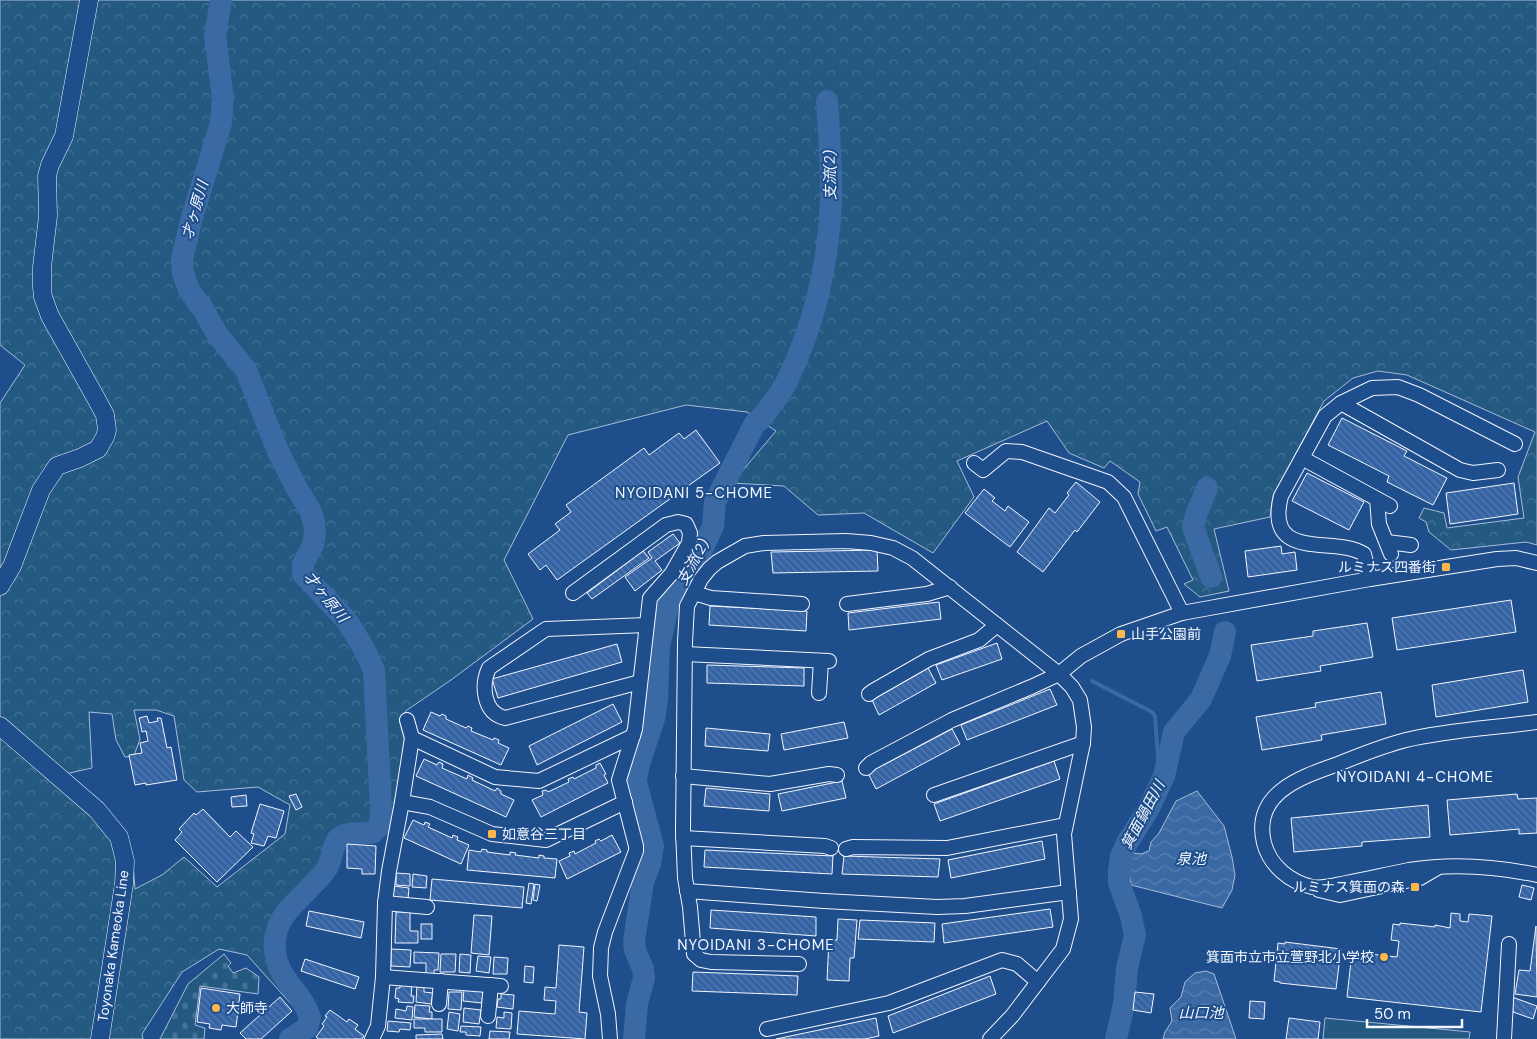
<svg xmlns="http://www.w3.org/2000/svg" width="1537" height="1039" font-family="'DM Sans','Noto Sans JP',sans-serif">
	<defs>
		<pattern id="forest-crowns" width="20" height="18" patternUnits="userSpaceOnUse" patternTransform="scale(1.25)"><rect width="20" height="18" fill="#245a82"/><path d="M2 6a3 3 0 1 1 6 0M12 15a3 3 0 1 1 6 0" fill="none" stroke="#447295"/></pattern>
		<pattern id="cemetery-stones" width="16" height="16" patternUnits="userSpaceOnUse" patternTransform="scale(1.25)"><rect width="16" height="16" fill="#245a82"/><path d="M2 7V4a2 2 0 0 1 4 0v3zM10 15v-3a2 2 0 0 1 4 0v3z" fill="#447295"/></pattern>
		<pattern id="water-waves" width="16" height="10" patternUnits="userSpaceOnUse" patternTransform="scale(1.25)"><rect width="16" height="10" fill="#3b69a3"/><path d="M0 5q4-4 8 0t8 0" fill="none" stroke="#587fb1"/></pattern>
		<pattern id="building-back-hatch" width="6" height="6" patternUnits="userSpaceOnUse" patternTransform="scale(1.25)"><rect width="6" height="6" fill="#3563a3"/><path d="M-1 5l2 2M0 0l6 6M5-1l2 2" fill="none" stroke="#537ab1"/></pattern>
	</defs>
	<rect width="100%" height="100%" fill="#1f4e8c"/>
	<path fill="#245a82" stroke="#a8bbd7" d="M1325 1018 1470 1032 1469 1039H1323Z"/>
	<path fill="url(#forest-crowns)" stroke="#a8bbd7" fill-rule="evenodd" d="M0 0H1537V545L1526 542 1451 550 1429 532 1426 522 1419 518 1424 508 1444 513 1447 528 1524 518 1518 477 1535 432 1407 375 1378 371 1353 378 1324 401 1273 496 1270 517 1214 529 1229 591 1200 597 1184 584 1193 580 1167 527 1156 531 1138 494 1140 482 1110 461 1104 468 1069 453 1047 421 957 461 974 497 933 553 864 513 818 515 784 486 732 483 776 431 747 412 686 405 568 435 504 560 533 619 451 680 407 710 399 719 405 740 393 820H377L369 826H358L333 834 326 863 276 916 271 939 273 968 304 1012 301 1015 247 955 219 949 182 972 142 1034 143 1039H0V403L25 365 0 345ZM134 710H156L174 716 184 780 197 792 258 787 290 805 285 834 217 887 184 857 162 875 135 889 133 863 65 774 92 768 89 712 112 714 116 740 125 757 134 756 140 739Z"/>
	<path fill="url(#cemetery-stones)" stroke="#a8bbd7" d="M224 954 231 963 228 966 233 973 246 968 259 977 258 994 200 986 195 1025 205 1028 204 1039H160L188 984Z"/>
	<g fill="url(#water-waves)" stroke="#a8bbd7">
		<path d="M1197 791 1224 826 1232 857 1235 875 1232 890 1222 908 1131 885 1128 867 1131 853 1141 854 1149 851 1151 842 1159 833 1176 801Z"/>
		<path d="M1206 971 1214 974 1236 1039H1163L1165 1032 1172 1021 1170 1008 1181 997 1185 982 1195 973Z"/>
	</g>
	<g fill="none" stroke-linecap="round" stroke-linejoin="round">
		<path stroke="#3b69a3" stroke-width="4" d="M1092 681 1152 712 1155 716 1160 784"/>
		<g stroke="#3b69a3" stroke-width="22">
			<path d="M221 0 215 36 223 98 221 123 191 221 182 259 183 273 189 290 203 309 217 334 246 370 277 449 296 487 310 510 314 522 315 534 313 545 303 564V574L347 621 363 647 374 670 381 809 380 826 372 833C361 834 347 831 338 839 332 846 332 860 327 868 309 895 271 912 275 950 277 979 302 992 310 1017L307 1028 290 1039"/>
			<path d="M1207 488 1196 515 1193 527 1211 577"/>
			<path d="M634 1039 637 1004 644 978 643 969 635 950 634 941 643 882 650 864 653 846 637 786 636 779 639 764 654 719 657 699 659 646 668 606 700 554 713 526 715 502 755 423 760 420C769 408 779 396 786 383 814 327 829 262 831 200 832 167 829 134 827 101"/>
			<path d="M1116 1039 1124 1004 1127 968 1135 935 1131 916 1119 883V871L1121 856 1127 843 1148 810 1164 776 1174 732 1201 699 1220 656 1225 632"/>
		</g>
	</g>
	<g fill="url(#building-back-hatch)" stroke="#f2f6ff">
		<path d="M1342 418 1407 451 1404 456 1447 478 1433 505 1387 482 1389 476 1328 445Z"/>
		<path d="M696 430 720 463 557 580 546 565 540 570 528 554 560 530 555 524 571 512 566 505 644 448 649 455 679 433 684 439Z"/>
		<path d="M1307 473 1364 502 1349 530 1292 501Z"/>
		<path d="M1076 482 1100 502 1077 532 1075 530 1043 572 1017 552 1049 508 1055 513 1069 495 1067 493Z"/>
		<path d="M1514 483 1518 514 1450 524 1446 493Z"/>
		<path d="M984 489 995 498 992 501 1005 511 1008 506 1029 522 1010 547 965 513Z"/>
		<path d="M673 534 680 543 655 561 662 570 635 591 625 577 652 558 648 552Z"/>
		<path d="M1281 546 1282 554 1295 552 1297 570 1248 577 1245 551Z"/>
		<path d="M877 550 878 571 773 573 771 552Z"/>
		<path d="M643 551 649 558 592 599 587 593Z"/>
		<path d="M1511 600 1516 632 1397 650 1392 618Z"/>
		<path d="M939 602 941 619 849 630 848 613Z"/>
		<path d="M710 606 807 611 806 631 709 625Z"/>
		<path d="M1367 623 1373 657 1320 666 1321 671 1257 681 1251 645 1313 636V631Z"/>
		<path d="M997 643 1002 659 942 680 936 665Z"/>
		<path d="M617 644 622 662 498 698 492 679Z"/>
		<path d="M707 665 804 668V686L707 683Z"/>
		<path d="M928 668 936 683 879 715 872 700Z"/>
		<path d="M1523 670 1528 702 1436 717 1432 685Z"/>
		<path d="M1050 689 1057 705 967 740 961 725Z"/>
		<path d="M1381 692 1386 724 1321 735 1322 740 1262 750 1256 717 1316 707 1315 703Z"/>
		<path d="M613 704 622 722 537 765 529 746Z"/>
		<path d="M431 712 440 716 442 714 446 716V719L466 728 468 726 472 728 471 731 493 740 494 738 499 740 498 743 509 748 501 765 423 730Z"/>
		<path d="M147 716 149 723 158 721 157 718H161L167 748 171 747 177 780 146 785V783L135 785 129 755 142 753 140 743 148 741 146 731 142 732 139 718Z"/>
		<path d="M844 722 848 738 784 750 781 734Z"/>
		<path d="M706 728 770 734 768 751 705 746Z"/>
		<path d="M952 729 960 744 876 789 868 773Z"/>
		<path d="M424 759 437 765 439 762 443 764 442 768 467 779 468 775 473 778 472 780 495 791 497 788 501 791V794L514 800 506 817 416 776Z"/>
		<path d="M1054 761 1060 779 940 821 934 804Z"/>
		<path d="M600 763 606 774 604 775 608 783 541 817 532 800 543 795 542 791 546 790 548 792 569 782 568 779 573 777 574 779 596 768V765Z"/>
		<path d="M842 781 846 798 782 811 778 794Z"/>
		<path d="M706 788 770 794 769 811 704 806Z"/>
		<path d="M296 794 302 807 296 810 289 796Z"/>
		<path d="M1517 794 1518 799 1537 798V833L1519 834V829L1450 835 1447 800Z"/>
		<path d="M246 795 247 806 232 807 231 797Z"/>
		<path d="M260 804 284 811 276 838 268 836 264 846 251 843 254 834 251 833Z"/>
		<path d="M1428 805 1430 837 1362 842V846L1294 852 1291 818Z"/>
		<path d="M203 809 230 837 236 831 253 847 217 882 175 840 182 832 179 829 194 813 196 815Z"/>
		<path d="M413 820 424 825 425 822 430 824 428 827 452 838 453 835 458 837 457 840 469 845 461 864 404 838Z"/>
		<path d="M612 835 621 852 567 879 559 861 570 856 569 853 574 851 575 854 596 843 595 841 599 839 601 841Z"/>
		<path d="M1042 841 1045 859 951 878 948 860Z"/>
		<path d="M347 844 376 846 375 874H362V869L347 868Z"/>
		<path d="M482 849 487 850V852L510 855V852L516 853 515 855 539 858V855L544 856V858L557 859 555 878 467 870 469 850 481 852Z"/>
		<path d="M705 850 833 856 832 874 704 867Z"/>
		<path d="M844 856 940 859 938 877 842 874Z"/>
		<path d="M396 873 410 874V886L396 885Z"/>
		<path d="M413 874 427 876 426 888 412 887Z"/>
		<path d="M432 879 524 887 522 908 430 900Z"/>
		<path d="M529 883 534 884 531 904 526 903Z"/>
		<path d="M535 884 540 885 537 901 533 900Z"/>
		<path d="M1522 885 1534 888 1531 900 1519 897Z"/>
		<path d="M394 886 409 888 408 899 393 898Z"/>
		<path d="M1050 909 1053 927 944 943 942 924Z"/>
		<path d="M711 910 816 917V936L710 928Z"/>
		<path d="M309 911 364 922 361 938 306 926Z"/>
		<path d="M396 912H410V931H418V943H395Z"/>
		<path d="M1451 913 1460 914V921L1468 922 1469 914 1492 916 1481 1012 1347 997 1352 952 1397 957 1399 941 1391 940 1393 924 1400 925V923L1435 927V925L1450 928Z"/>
		<path d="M474 915 492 916 489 955 471 953Z"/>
		<path d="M838 919 857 920 854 958H850L849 981 827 980 829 940H837Z"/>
		<path d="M860 920 935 923 934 942 858 939Z"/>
		<rect x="421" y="924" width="11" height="15"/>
		<path d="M1536 926 1537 997 1515 994 1519 970 1530 971Z"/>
		<path d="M1285 942 1341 949 1336 989 1280 983V982L1274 981 1278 943 1285 944Z"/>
		<path d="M559 945 584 947 579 1012 587 1013 585 1039 517 1034 519 1011 555 1014 556 1001 544 1000 545 987 556 988Z"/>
		<path d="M391 949 411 950 410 967 391 966Z"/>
		<path d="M414 952 439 953 438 970H434V975H426V963H414Z"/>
		<path d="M441 954H456L455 972H440Z"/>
		<path d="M460 954 471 955 470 973 459 972Z"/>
		<path d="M478 956 491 957 489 973 476 971Z"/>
		<path d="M494 957 508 958 507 974H493Z"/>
		<path d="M305 959 359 977 355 989 301 971Z"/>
		<path d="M525 966 534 967 533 983 524 982Z"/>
		<path d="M693 972 798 976 797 995 692 991Z"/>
		<path d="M990 976 996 994 893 1033 888 1016Z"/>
		<path d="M400 984 412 985 411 996H414L413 1003 398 1002 399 999 395 998 396 988H400Z"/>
		<path d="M417 985 424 986V992L433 993 431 1004 416 1002Z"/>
		<path d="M201 988 240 994 236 1027 222 1025 221 1030 209 1028 210 1024 197 1022Z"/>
		<path d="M464 989 483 991 482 1003 463 1001Z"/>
		<path d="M449 992H462L461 1010 448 1009Z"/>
		<path d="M1135 992 1154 994 1151 1013 1133 1010Z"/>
		<path d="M501 994 514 995 513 1009 497 1007 498 999H501Z"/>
		<path d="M280 997 292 1011 261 1039H246L240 1033Z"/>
		<path d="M1512 997 1537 1006 1533 1019 1513 1012Z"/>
		<path d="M1250 1001 1265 1002 1264 1019 1249 1018Z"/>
		<path d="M415 1005 430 1006 429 1012H432V1019L414 1017Z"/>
		<path d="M407 1006 413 1007 412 1020 395 1018 396 1009 406 1011Z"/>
		<path d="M464 1008 481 1010 479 1024 463 1022Z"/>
		<path d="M330 1010 347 1022 349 1019 358 1025 355 1029 364 1036 362 1039H319L316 1037 324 1026 322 1024 327 1017 325 1016Z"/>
		<path d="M449 1012 460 1014 458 1031 447 1029Z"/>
		<path d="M504 1012 512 1013 511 1029 496 1028 497 1017 504 1018Z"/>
		<path d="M876 1018 879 1036 865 1039H776Z"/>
		<path d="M1289 1018 1320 1022 1318 1039H1286Z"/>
		<path d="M414 1019H442V1032H425V1028H414Z"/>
		<path d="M388 1021 411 1023 410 1030 400 1029 399 1032 387 1031Z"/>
		<path d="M461 1026 481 1027 480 1036 466 1035V1032H460Z"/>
		<path d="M490 1031 510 1032 509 1039H489Z"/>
		<path d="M442 1034 443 1039H416V1035Z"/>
	</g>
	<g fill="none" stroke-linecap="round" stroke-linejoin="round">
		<g stroke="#f2f6ff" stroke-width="16">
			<g id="minor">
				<path d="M1341 403 1460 470 1473 473 1498 470"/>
				<path d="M1302 458 1390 506"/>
				<path d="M974 463 983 470 1006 451 1022 452 1108 482 1124 497 1182 613"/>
				<path d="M1377 499 1379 524 1391 554"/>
				<path d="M1387 542 1411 545"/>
				<path d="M1370 579 1364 554C1335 535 1264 563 1281 496L1325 416 1341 403 1372 388 1398 387 1419 395 1515 444"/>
				<path d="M573 593 666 525 678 522 686 524 690 533 689 543 672 573 650 598 635 729 619 780 636 846V851L605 932 601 948 600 976 608 1014 610 1039"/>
				<path d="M694 593 711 598 802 604"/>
				<path d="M847 604 927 594 950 587"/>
				<path d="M685 654 829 661"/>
				<path d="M640 682 505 718C483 713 481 685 489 668L546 629 646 625"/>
				<path d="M819 693 821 661"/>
				<path d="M869 694 873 691 929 659 979 640 997 625"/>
				<path d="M1537 722C1493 728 1448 730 1406 740 1382 746 1360 755 1338 764 1301 777 1252 793 1264 843 1270 866 1290 882 1312 887 1323 889 1335 885 1346 883 1367 879 1388 874 1409 870 1452 863 1495 866 1537 875"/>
				<path d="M412 738 495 777 539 781 633 736"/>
				<path d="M683 776 770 784 829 774 837 775"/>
				<path d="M934 795 1083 743"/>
				<path d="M402 802 430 807 492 834 546 840 625 802"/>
				<path d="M683 838 825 846 831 848"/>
				<path d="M846 849 853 847 947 848 1065 825"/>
				<path d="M1319 890 1340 895 1420 878 1437 868"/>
				<path d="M687 891 824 901 937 907 965 906 1069 892"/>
				<path d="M385 903 427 907"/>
				<path d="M799 964 711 962 701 960 694 954 690 907 685 878 683 830 685 642 687 606 701 579 709 569 717 562 745 546 764 543 846 541 871 543 893 548 912 558 1059 674 1031 687 952 720 871 763 866 768"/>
				<path d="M383 977 501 986"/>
				<path d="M439 1004 441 981"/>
				<path d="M488 1016 491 985"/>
				<path d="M767 1029 889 1003 1002 960 1017 964 1038 982"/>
				<path d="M372 1039 378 1026 383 977 385 903 389 871 402 802 412 738 407 720"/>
				<path d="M990 1039 1012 1016 1063 949 1071 919 1064 834 1083 743 1084 727 1080 700 1072 687 1059 674 1081 656 1121 634 1182 613 1370 579 1497 559 1516 558 1537 563"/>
				<path d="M1504 1039 1509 944"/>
			</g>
		</g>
		<g stroke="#f2f6ff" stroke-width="19">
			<g id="major">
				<path d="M0 586 12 566 41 490 57 466 80 458 98 449 105 437 107 430 105 415 97 400 50 316 43 297 42 287V267L48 216 47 176 50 165 64 136 89 0"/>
				<path d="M0 726 97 810 119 837 125 861 124 884 100 1039"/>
			</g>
		</g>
		<use href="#minor" stroke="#1f4e8c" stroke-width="14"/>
		<use href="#major" stroke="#1f4e8c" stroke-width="18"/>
	</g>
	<g fill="#ffb74d" stroke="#1f4e8c" stroke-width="2">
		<rect x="1441" y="562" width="10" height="10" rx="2.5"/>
		<rect x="1116" y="629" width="10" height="10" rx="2.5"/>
		<rect x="487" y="829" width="10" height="10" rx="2.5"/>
		<rect x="1410" y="882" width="10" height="10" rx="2.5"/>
		<circle cx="1384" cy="957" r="5"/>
		<circle cx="216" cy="1008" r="5"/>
	</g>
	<g text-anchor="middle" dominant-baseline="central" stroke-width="4" stroke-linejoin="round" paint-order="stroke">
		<g font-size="14" fill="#f2f6ff" stroke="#1f4e8c" text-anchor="end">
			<text x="1436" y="567">ルミナス四番街</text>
			<text x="1131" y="634" text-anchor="start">山手公園前</text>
			<text x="502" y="834" text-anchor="start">如意谷三丁目</text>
			<text x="1405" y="887">ルミナス箕面の森</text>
			<text x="1374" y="957">箕面市立市立萱野北小学校</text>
			<text x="226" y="1008" text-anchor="start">大師寺</text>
		</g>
		<g font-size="14" fill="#f2f6ff" stroke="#1f4e8c">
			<text transform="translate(113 946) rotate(-82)">Toyonaka Kameoka Line</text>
		</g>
		<g font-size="15" font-style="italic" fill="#f2f6ff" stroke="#1f4e8c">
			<text transform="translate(830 175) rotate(-91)">支流(2)</text>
			<text transform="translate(195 210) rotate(-74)">才ヶ原川</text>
			<text transform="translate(693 562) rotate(-61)">支流(2)</text>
			<text transform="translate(326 597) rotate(51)">才ヶ原川</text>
			<text transform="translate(1143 815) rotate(-62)">箕面鍋田川</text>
			<text x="1191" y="859">泉池</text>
			<text x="1201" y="1013">山口池</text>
		</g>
		<g font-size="15" letter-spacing="1" fill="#f2f6ff" stroke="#1f4e8c">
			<text x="694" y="493">NYOIDANI 5-CHOME</text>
			<text x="1415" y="777">NYOIDANI 4-CHOME</text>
			<text x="756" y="945">NYOIDANI 3-CHOME</text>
		</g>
	</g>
	<path d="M1367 1019v8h95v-8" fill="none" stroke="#f2f6ff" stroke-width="2.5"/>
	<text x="1374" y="1019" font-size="15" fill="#f2f6ff" stroke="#1f4e8c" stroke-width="4" paint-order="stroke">50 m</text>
</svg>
